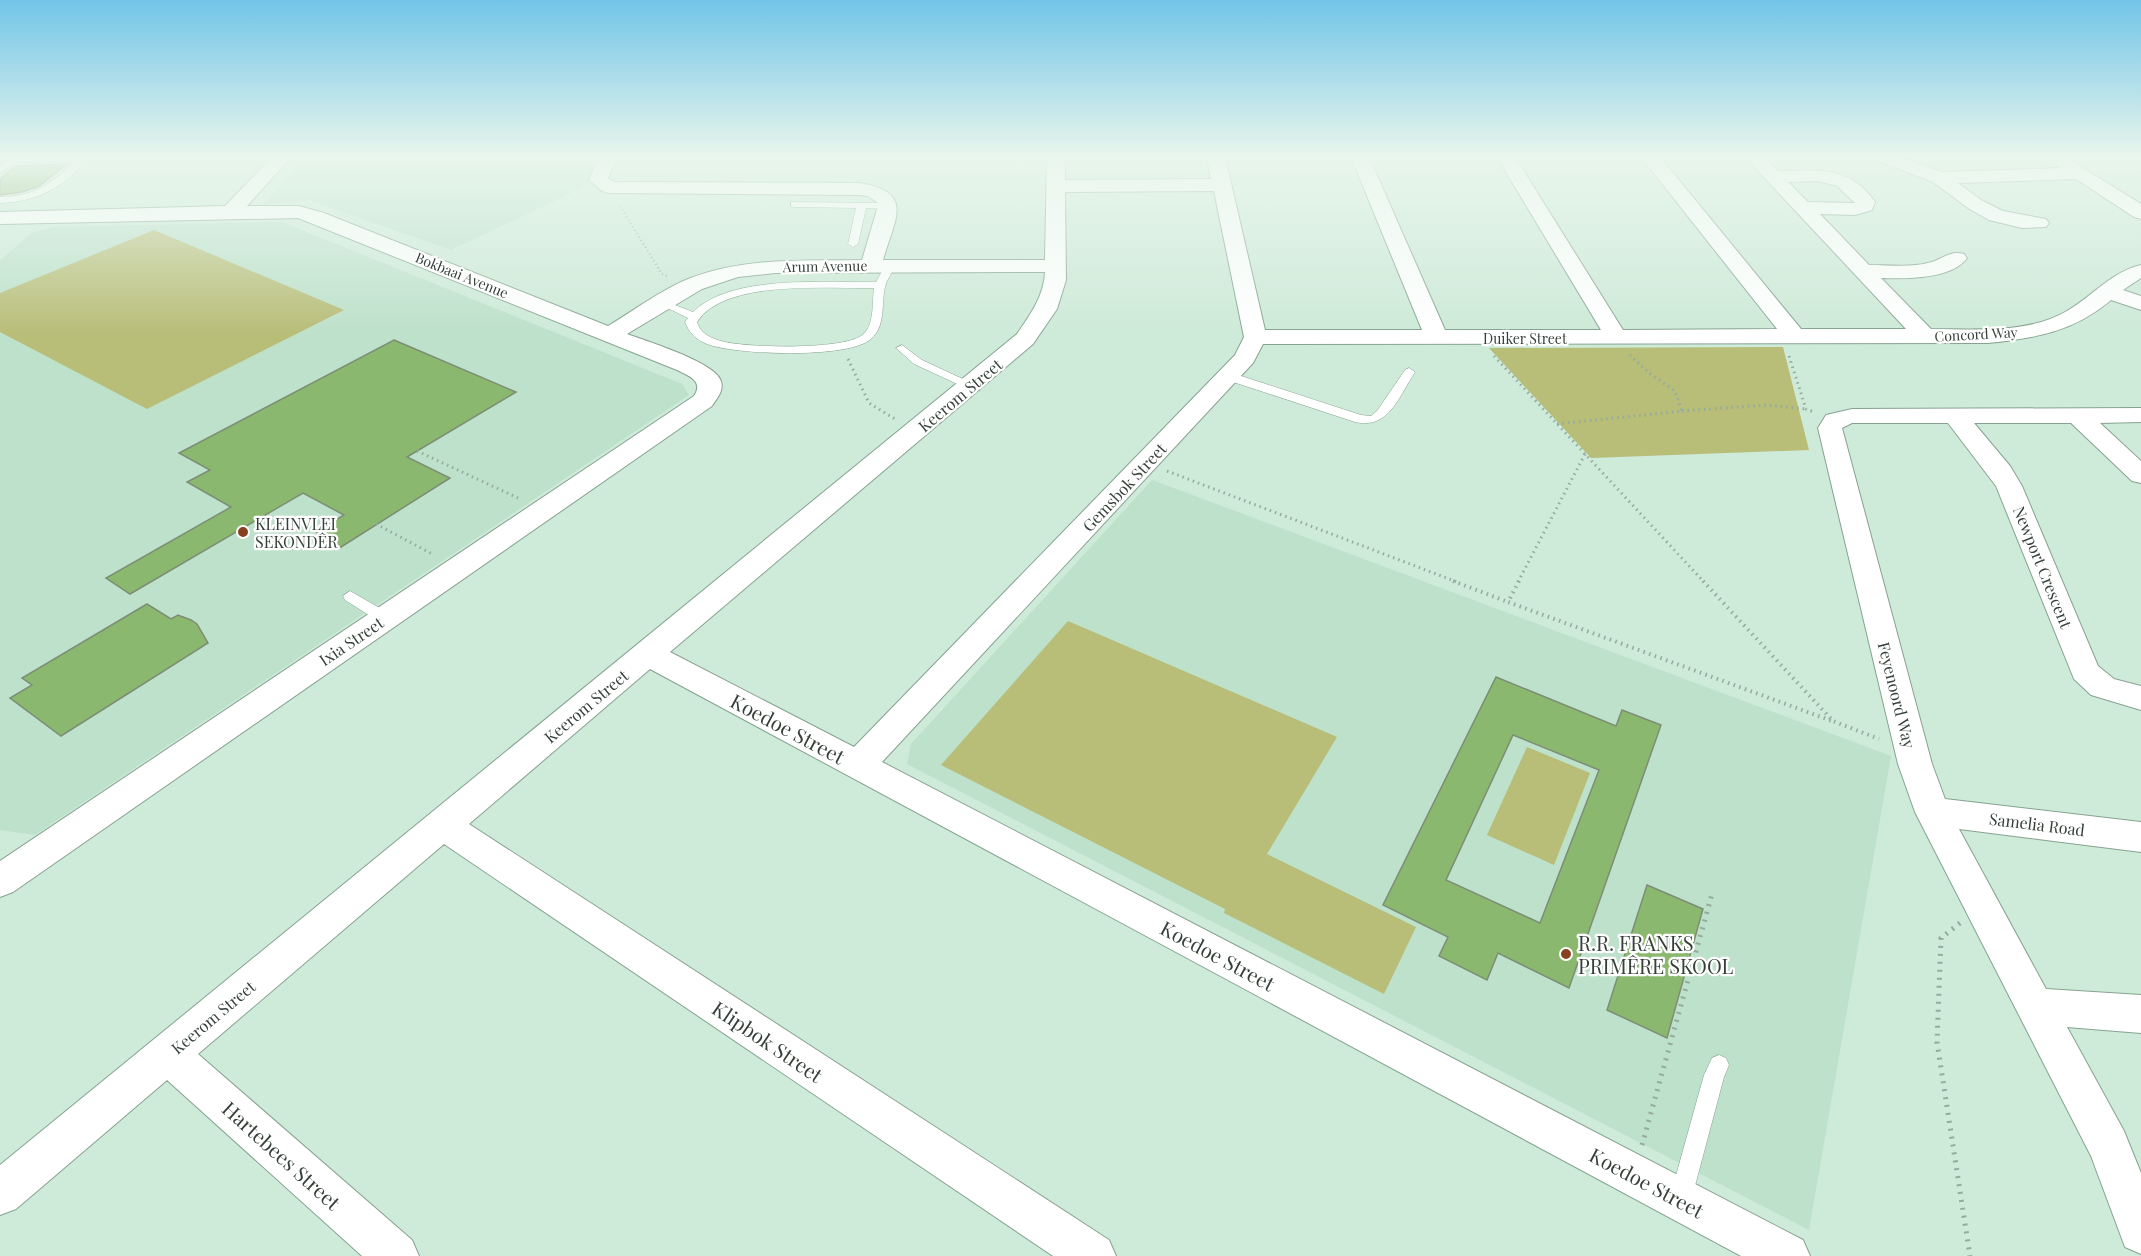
<svg xmlns="http://www.w3.org/2000/svg" width="2141" height="1256" font-family="'Playfair Display',serif">
	<rect width="100%" height="100%" fill="#ceead8"/>
	<g fill="#bee1cb">
		<path d="M305 157H600L582 188 451 250 309 200 263 205Z"/>
		<path d="M282 222 682 384 689 395 35 835 0 830V260L32 233 53 227Z"/>
		<path d="M1152 480 1891 756 1809 1230 907 764 911 744Z"/>
	</g>
	<g fill="#b8bd78">
		<path d="M154 230 344 310 147 409 0 332V293Z"/>
		<path d="M1783 347 1809 450 1591 458 1489 348Z"/>
		<path d="M1068 621 1337 737 1267 854 1416 927 1384 994 1224 913 1225 909 941 765Z"/>
		<path d="M1527 747 1590 773 1554 865 1487 835Z"/>
	</g>
	<g fill="#8bb86f" stroke="#7e8d75" stroke-width="1.5" fill-rule="evenodd">
		<path d="M67 164 39 186 22 192 0 195V179L16 166Z"/>
		<path d="M394 340 516 392 407 457 450 478 341 547 316 532 344 515 303 493 130 594 106 578 231 507 187 482 210 470 179 453Z"/>
		<path d="M147 604 171 619 178 615 191 620 197 624 208 643 61 736 10 698 32 685 22 678Z"/>
		<path d="M1496 677 1616 726 1622 710 1661 725 1569 988 1498 953 1487 980 1439 956 1448 937 1383 905ZM1513 735 1599 770 1540 923 1446 880Z"/>
		<path d="M1647 885 1703 909 1667 1038 1607 1010Z"/>
	</g>
	<g fill="none" stroke-linecap="round" stroke-linejoin="round">
		<g stroke="#87a291" stroke-width="1">
			<g id="service">
				<path d="M12 157H74L81 159 83 164C60 190 34 202 0 203V197C35 196 48 186 73 163L67 161 17 162 0 173V166Z"/>
				<path d="M791 202 888 203 893 206 888 209 866 208 858 244 853 247 848 244 856 208 794 207 791 206Z"/>
				<path d="M890 263 895 266C892 273 887 279 885 287 881 304 886 326 871 339 849 359 735 355 707 344 697 340 689 333 685 322L688 318 657 303 662 300 693 312C731 274 824 283 876 282L886 264ZM874 288C872 302 875 327 861 336 841 350 745 348 721 341 710 338 700 333 697 322 725 279 827 289 874 288Z"/>
				<path d="M902 345 922 360 978 386 972 390 968 389 914 364 896 348Z"/>
				<path d="M1409 368 1415 372C1399 396 1389 430 1355 422L1224 379 1222 376 1228 372 1232 373 1361 415 1371 416 1377 411 1405 370Z"/>
				<path d="M350 591 390 614 392 618 390 622H380L345 600 343 596Z"/>
				<path d="M1719 1055 1726 1058 1729 1065 1724 1077 1692 1197 1689 1205 1681 1208 1673 1205 1670 1197 1704 1075 1712 1058Z"/>
			</g>
		</g>
		<g stroke="#87a291" stroke-width="2">
			<g id="minor">
				<path d="M272 157H291L247 206H299L324 213 608 326C633 311 661 290 688 279 744 257 803 261 862 260L878 206V203L868 196 860 195 609 193 602 191 589 180 599 157H617L608 178 614 182 860 183C916 192 894 220 883 260H1045L1047 157H1065V180L1211 179 1207 157H1225L1265 330H1422L1351 157H1369L1445 330H1601L1497 157H1515L1623 330 1777 329 1641 157H1660L1801 329H1906L1745 157H1764L1778 171C1817 170 1850 166 1875 202L1872 210 1855 215 1820 214 1869 265C1889 265 1912 268 1932 262 1944 258 1951 250 1964 254L1967 258C1953 279 1905 279 1881 278L1931 329C1975 329 2028 334 2067 311 2093 296 2111 272 2141 265V278L2123 290 2141 296V310L2111 300C2073 332 2036 338 1988 343L1263 344 1253 363 882 762 1803 1240 1810 1256H1741L650 669 469 824 1109 1240 1116 1256H1053L444 844 198 1054 412 1240 419 1256H362L167 1080 16 1209 0 1215V1165L1017 334C1030 315 1044 296 1045 272L775 273 738 277 702 289 627 334C646 341 715 362 721 381 724 391 717 398 712 406L13 892 0 897V861L694 396C704 381 689 376 677 370L298 218 0 224V212L225 206ZM1818 181 1837 186 1855 203 1808 202 1788 182ZM1214 191 1244 337 1235 355 854 747 670 652 1033 344 1057 309 1066 280 1065 192Z"/>
				<path d="M1875 157H1901L1942 172 2060 168 2054 162 2057 158 2065 157 2141 204V219L2134 217 2076 179 1958 183 1981 200 2003 211 2046 219 2049 223 2046 227 2022 228 1989 220 1968 208 1933 182 1878 161Z"/>
				<path d="M2141 408V422L2100 423 2141 461V483L2132 481 2071 423H1974L2010 466 2022 486 2098 666 2114 679 2141 686V710L2091 695 2074 679 1996 486 1948 423H1852L1842 428 1932 764 1945 799 2141 822V852L1959 829 2046 989 2141 995V1033L2067 1027 2124 1131 2141 1173V1254L2125 1247 2091 1156 1915 812 1898 764 1818 428 1826 415 1852 409Z"/>
			</g>
		</g>
		<g stroke="#95ab9d" stroke-width="2" stroke-dasharray="1 3" stroke-linecap="butt">
			<path d="M94 166 105 157"/>
			<path d="M620 206 662 274 667 276"/>
		</g>
		<g stroke="#95ab9d" stroke-width="3" stroke-dasharray="1.5 4" stroke-linecap="butt">
			<path d="M1494 356 1704 582"/>
			<path d="M1789 356 1806 409 1814 412"/>
			<path d="M848 359 869 403 895 419"/>
			<path d="M1682 411 1767 405 1806 409"/>
			<path d="M1557 424 1682 411 1675 391 1649 373 1630 355"/>
			<path d="M417 451 518 498"/>
			<path d="M1167 471 1457 582"/>
			<path d="M376 524 434 555"/>
			<path d="M1518 582 1585 454"/>
		</g>
		<g stroke="#95ab9d" stroke-width="4" stroke-dasharray="1.5 4.5" stroke-linecap="butt">
			<path d="M1453 581 1508 602"/>
			<path d="M1519 581 1508 602 1832 721"/>
			<path d="M1703 581 1833 721 1879 739"/>
		</g>
		<g stroke="#95ab9d" stroke-width="5" stroke-dasharray="2 6" stroke-linecap="butt">
			<path d="M1960 923 1941 938 1937 1042 1970 1256"/>
			<path d="M1642 1145 1712 894"/>
		</g>
		<use href="#service" fill="#fff" fill-rule="evenodd"/>
		<use href="#minor" fill="#fff" fill-rule="evenodd"/>
	</g>
	<linearGradient id="sky" x2="0" y2="1"><stop stop-color="#72c5e8"/><stop offset="0.47" stop-color="#e9f6ed"/><stop offset="1" stop-color="#e9f6ed" stop-opacity="0"/></linearGradient>
	<rect width="2141" height="333" fill="url(#sky)"/>
	<g fill="#884120" stroke="#fff" stroke-width="2">
		<circle cx="243" cy="532" r="6"/>
		<circle cx="1566" cy="954" r="6"/>
	</g>
	<g text-anchor="middle" dominant-baseline="central" stroke-width="4.5" stroke-linejoin="round" paint-order="stroke">
		<g font-size="14" fill="#354039" stroke="#fff">
			<text transform="translate(825 266) rotate(-1)">Arum Avenue</text>
			<text transform="translate(462 275) rotate(22)">Bokbaai Avenue</text>
			<text transform="translate(1976 334) rotate(-3)">Concord Way</text>
			<text x="1525" y="338">Duiker Street</text>
		</g>
		<g font-size="16" fill="#354039" stroke="#fff">
			<text transform="translate(960 395) rotate(-40)">Keerom Street</text>
			<text transform="translate(1124 487) rotate(-47)">Gemsbok Street</text>
			<text transform="translate(2043 567) rotate(68)">Newport Crescent</text>
			<text transform="translate(351 641) rotate(-34)">Ixia Street</text>
			<text transform="translate(1897 695) rotate(76)">Feyenoord Way</text>
			<text transform="translate(586 706) rotate(-40)">Keerom Street</text>
			<text transform="translate(2037 824) rotate(7)">Samelia Road</text>
			<text transform="translate(213 1017) rotate(-40)">Keerom Street</text>
		</g>
		<g font-size="16" fill="#354039" stroke="#fff" text-anchor="start">
			<text x="255" y="523">KLEINVLEI<tspan x="255" dy="18">SEKONDÊR</tspan></text>
		</g>
		<g font-size="20" fill="#354039" stroke="#fff">
			<text transform="translate(788 728) rotate(28)">Koedoe Street</text>
			<text transform="translate(1218 955) rotate(28)">Koedoe Street</text>
			<text transform="translate(768 1041) rotate(34)">Klipbok Street</text>
			<text transform="translate(282 1155) rotate(42)">Hartebees Street</text>
			<text transform="translate(1647 1182) rotate(28)">Koedoe Street</text>
		</g>
		<g font-size="20" fill="#354039" stroke="#fff" text-anchor="start">
			<text x="1578" y="942">R.R. FRANKS<tspan x="1578" dy="23">PRIMÊRE SKOOL</tspan></text>
		</g>
	</g>
</svg>
